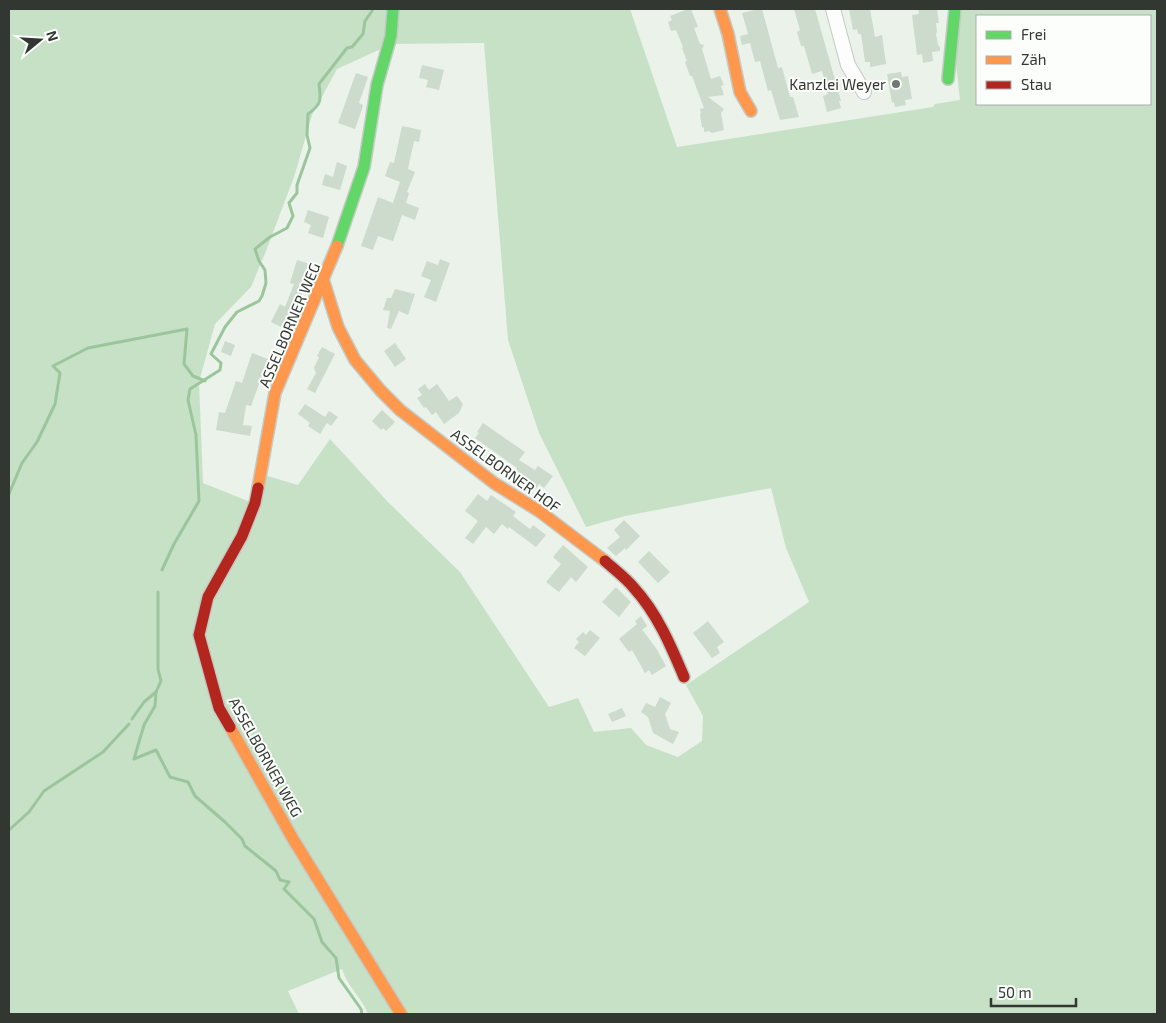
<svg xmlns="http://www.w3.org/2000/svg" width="1166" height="1023" font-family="'Exo 2',sans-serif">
	<rect width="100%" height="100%" fill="#eaf2ea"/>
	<path fill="#c7e1c7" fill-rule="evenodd" d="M9 9H630L677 147 933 107 935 104 960 100 954 46 955 9H1157V1014H407L300 840 222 708 201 636 210 598 245 537 258 504 264 475 298 485 330 439 388 502 460 572 549 707 578 698 594 732 631 728 646 745 678 757 702 741 703 716 686 685 809 602 786 548 771 488 625 516 586 527 539 433 508 340 484 43 392 44 337 69 312 115 294 177 266 251 251 287 215 324 199 382 203 483 253 503 239 536 206 594 197 635 217 710 340 925 395 1014H368C362 998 347 986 342 969L288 991 299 1014H9ZM977 16H1150V104H977Z"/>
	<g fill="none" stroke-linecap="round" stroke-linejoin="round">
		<g stroke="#9bc69c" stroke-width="3">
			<path d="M9 494 22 463 37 442 55 404 60 373 53 366 88 348 187 329 184 364 193 376 205 381"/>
			<path d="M162 570 174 544 199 501 196 435 188 400 190 389 220 370 221 363 211 354 225 327 237 312 259 301 262 296 266 283 265 270 259 261 255 249 270 237 287 228 293 216 289 203 297 193V185L310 148 307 135 308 114C322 104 321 100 319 84L347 48 352 47 363 34 365 21 372 11V9"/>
			<path d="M158 592V669L161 681 156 692 155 706 144 725 134 759 156 750 170 777 188 782 195 796 225 822 242 839 245 846 276 871 280 880 289 882 284 889 314 919 322 942 336 958 339 978 361 1009 362 1014"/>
			<path d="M132 719 144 702 156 692"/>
			<path d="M9 830 29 812 44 791 103 752 129 724"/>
		</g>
	</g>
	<g fill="#ccdbcc">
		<path d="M688 9H691L698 27 694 28 700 44 704 45 702 49 711 79 720 76 724 85 721 86 724 95 708 97 724 109 721 113 724 130 712 133 709 131 704 132V127L702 128 700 114H701L700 109 704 108 692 76H690L685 62 687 61 682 48 683 47 676 30 671 31 668 22 672 20 670 16Z"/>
		<path d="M758 9H762L778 68 782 67 790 97H793L799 117 780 120 771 90 768 91 760 61 755 62 750 43 742 45 740 36 748 34 742 13Z"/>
		<path d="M794 9H815L841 101H839L841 108 827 112 823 96 828 94 822 71 812 74 804 46H801L797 32 800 30Z"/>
		<path d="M849 9H870L875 37 882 35 886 64 870 67V62H865L861 34H858L857 29 853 30Z"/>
		<path d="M918 9H937L939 23H936L937 32 936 34 938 45 940 47V51L932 52 933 61 923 63 922 54 917 55 912 15 919 14Z"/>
		<path d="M422 65 444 70 439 90 426 87 428 80 419 78Z"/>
		<path d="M901 72 902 77 908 76 912 99 905 100 906 105 895 107 894 102 892 103 887 74Z"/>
		<path d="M356 73 368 77 359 103 363 105 362 109 355 129 338 123Z"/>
		<path d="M402 126 421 130 419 142 414 141 408 169 415 172 407 192 409 193 406 203 419 208 415 220 402 215 393 241 378 236 373 250 361 246 378 197 393 203 400 182 385 176 390 162 394 163Z"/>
		<path d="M337 162 347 166 340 190 322 185 325 174 333 177Z"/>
		<path d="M308 210 329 217 323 238 308 233 311 225 304 222Z"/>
		<path d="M440 259 450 263 436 302 424 297 431 280 421 276 427 261 438 265Z"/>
		<path d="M297 260 313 265 300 299 285 329 271 322 280 304 285 307 294 284 290 283Z"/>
		<path d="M395 289 415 294 408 315 399 311 391 329 387 328 390 311 383 310 387 298H391Z"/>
		<path d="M225 341 235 345 231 356 221 352Z"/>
		<path d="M395 343 406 359 395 367 384 351Z"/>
		<path d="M322 347 335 354 315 393 307 389 316 373 314 368 319 357 317 356Z"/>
		<path d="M252 353 268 359 251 406 246 405 243 425 252 426 250 436 216 430 219 412 225 413 236 381 242 383Z"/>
		<path d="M425 384 429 390 437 384 449 401 457 396 463 404 459 413 444 424 436 412 432 415 426 407 424 408 417 398 422 395 418 389Z"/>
		<path d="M305 404 325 417 329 411 338 417 331 426 327 423 320 434 308 426 310 423 298 414Z"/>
		<path d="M382 410 395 422 386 431 383 428 381 430 372 421Z"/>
		<path d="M483 423 525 452 519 460 535 470 538 466 553 476 544 488 539 484 536 489 527 482 529 479 515 470 517 468 475 438 479 433 477 432Z"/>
		<path d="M478 494 487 501 491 495 516 512 513 516 530 529 533 525 546 535 536 547 509 527 508 529 502 524 494 534 486 527 473 544 465 538 478 521 465 511Z"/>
		<path d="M624 520 640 536 626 550 625 548 616 556 607 548 620 537 614 530Z"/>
		<path d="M563 545 588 567 576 582 571 577 559 592 546 582 561 564 553 557Z"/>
		<path d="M649 551 670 572 658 583 638 562Z"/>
		<path d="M616 587 631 602 619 617 602 602Z"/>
		<path d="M641 616 647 626 642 630 640 627 656 648 666 666 652 675 649 670 645 673 632 650 629 652 619 639 637 624 635 621Z"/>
		<path d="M708 621 724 642 717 647 720 653 712 658 693 633Z"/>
		<path d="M590 630 600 638 585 656 574 648 579 642 576 639 583 632 586 635Z"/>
		<path d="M660 697 671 703 665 714 670 729 679 732 673 744 653 733 648 717 641 712 646 703 655 707Z"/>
		<path d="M622 708 626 716 612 722 608 714Z"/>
	</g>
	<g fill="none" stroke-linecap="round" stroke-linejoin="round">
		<g stroke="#c4cac4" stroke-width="16">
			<path id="street" d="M833 9 848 65 864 92"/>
		</g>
		<g stroke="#c4cac4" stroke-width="14">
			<g id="fast">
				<path d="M948 79 955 9"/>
				<path d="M337 246 364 167 377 85 391 36 393 9"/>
			</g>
		</g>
		<g stroke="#c4cac4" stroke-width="14">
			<g id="slow">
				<path d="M720 9 728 34 740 92 751 111"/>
				<path d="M323 279 338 327 355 360 381 391 400 410 494 483 539 511 605 561"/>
				<path d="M258 488 275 393 337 246"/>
				<path d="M230 727 293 839 401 1014"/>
			</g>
		</g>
		<g stroke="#c4cac4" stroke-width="14">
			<g id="jam">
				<path d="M605 561C615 570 626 578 634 588 657 613 671 646 684 677"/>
				<path d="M230 727 219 708 199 635 208 597 242 536 255 503 258 488"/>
			</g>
		</g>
		<use href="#street" stroke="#fcfdfc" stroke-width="14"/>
		<use href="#fast" stroke="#63d668" stroke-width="11"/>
		<use href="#slow" stroke="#ff974d" stroke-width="11"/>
		<use href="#jam" stroke="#b3261e" stroke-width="11"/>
	</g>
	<circle fill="#727872" stroke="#fcfefc" stroke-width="2" cx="896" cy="84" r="5"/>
	<g text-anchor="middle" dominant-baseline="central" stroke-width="4" stroke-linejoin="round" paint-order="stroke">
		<g font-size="15" fill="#323732" stroke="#fcfefc" text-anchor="end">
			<text x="886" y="84">Kanzlei Weyer</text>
		</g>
		<g font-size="15" fill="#323732" stroke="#fcfefc">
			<text transform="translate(289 325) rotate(-67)">ASSELBORNER WEG</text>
			<text transform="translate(506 470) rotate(36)">ASSELBORNER HOF</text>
			<text transform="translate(266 757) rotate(61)">ASSELBORNER WEG</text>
		</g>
	</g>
	<rect width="1166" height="1023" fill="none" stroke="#323732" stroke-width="20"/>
	<rect x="976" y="15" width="175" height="90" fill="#fcfefc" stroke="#abaeab"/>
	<rect x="986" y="31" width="25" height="8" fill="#63d668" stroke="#abaeab"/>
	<text x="1021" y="40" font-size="15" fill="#323732">Frei</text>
	<rect x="986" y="56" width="25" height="8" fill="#ff974d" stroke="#abaeab"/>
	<text x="1021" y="65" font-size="15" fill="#323732">Zäh</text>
	<rect x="986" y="81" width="25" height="8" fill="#b3261e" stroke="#abaeab"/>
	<text x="1021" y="90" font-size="15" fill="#323732">Stau</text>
	<g transform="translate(40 40) rotate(72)" stroke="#fcfefc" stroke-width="4" paint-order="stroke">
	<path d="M0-4L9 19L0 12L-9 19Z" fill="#323732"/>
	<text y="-8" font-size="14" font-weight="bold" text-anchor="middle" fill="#323732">N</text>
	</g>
	<path d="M991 998v8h85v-8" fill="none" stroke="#323732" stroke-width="2.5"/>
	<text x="998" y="998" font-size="15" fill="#323732" stroke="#fcfefc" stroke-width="4" paint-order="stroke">50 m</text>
</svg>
